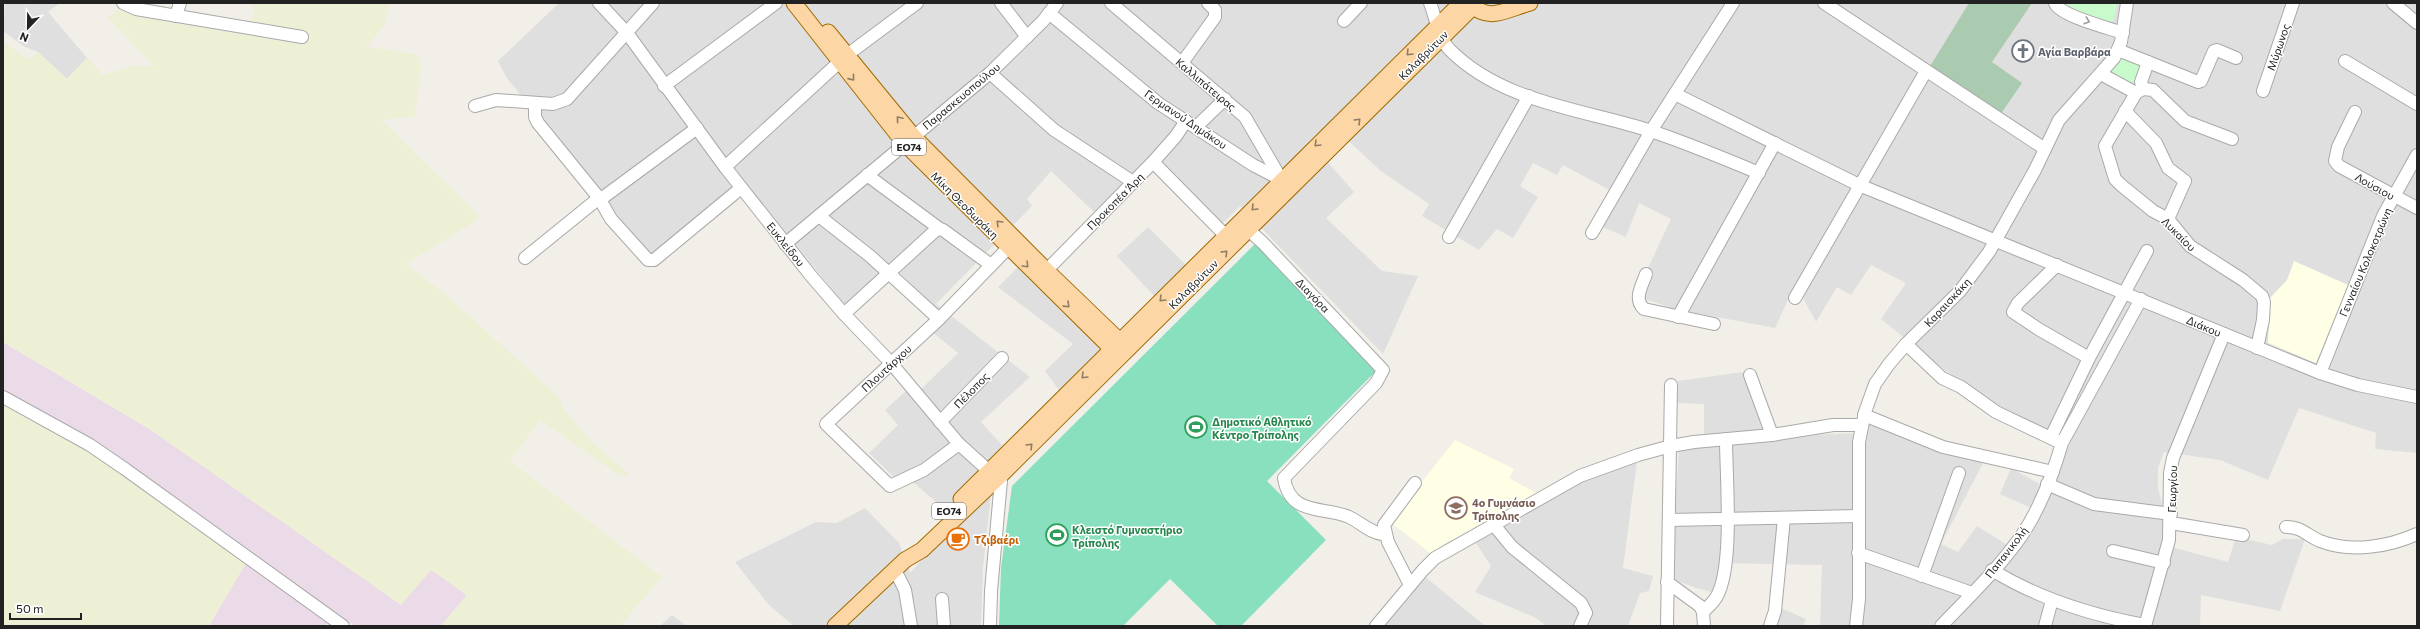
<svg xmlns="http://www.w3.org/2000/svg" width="2420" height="629" font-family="Commissioner,sans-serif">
	<rect width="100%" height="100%" fill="#f2efe9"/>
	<g fill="#e0dfdf">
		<path d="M5 3H60L48 12 87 58 67 79 38 52 25 47 3 31Z"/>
		<path d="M559 3H2417V453L2375 449 2376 433 2299 408 2268 480 2220 460 2164 452 2158 468V488L2167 525 2163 545 2228 562 2236 537 2272 545 2283 539H2305L2280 611 2201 595 2200 626H1820L1822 565 1721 563 1715 593 1696 588 1675 580V508L1679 450 1704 446V404L1677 403 1678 381 1743 372 1766 441 1826 434 1867 433 1869 421 1984 461 1941 544 1958 552 1977 526 2017 551 2040 512 2000 494 2011 468 2052 491 2068 441 1994 405 1951 375 1881 319 1906 283 1871 265 1851 295 1837 287 1816 322 1802 296 1791 293 1775 328 1674 309 1643 298 1647 270 1671 219 1639 203 1626 237 1600 226 1617 194 1563 165 1557 175 1533 163 1520 186 1538 197 1513 238 1497 229 1479 250 1422 216 1429 204 1381 171 1329 123 1309 141 1354 192 1326 218 1382 271 1418 276 1383 354 1240 206 1222 224 1153 153 1094 212 1051 171 1027 199 1032 206 936 304 1030 377 981 422 1003 446 977 472 991 493 983 568 981 626H794L769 605 735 562 816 522 837 523 865 508 899 543 910 573 958 521 906 476 898 481 869 453 898 425 885 410 907 390 913 397 958 353 932 332 946 318 890 263 846 306 743 180 652 258 556 140 507 78 498 61Z"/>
		<path d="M1148 227 1186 265 1155 297 1117 256Z"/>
		<path d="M1021 264 1104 346 1059 390 1045 371 1073 344 998 287Z"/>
		<path d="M1637 461 1623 568 1653 576 1649 591 1640 593 1628 626H1546L1536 618 1475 592 1491 566 1474 540 1586 479Z"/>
		<path d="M1424 576 1484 625 1483 626H1384Z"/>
		<path d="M1776 606 1806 619 1803 626H1769Z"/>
		<path d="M672 615 687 626H660Z"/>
	</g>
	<path fill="#ebdbe8" d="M3 342 151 430 401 604 430 569 467 595 441 626H355L336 612 325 626H209L252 552 128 465 3 391Z"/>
	<g fill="#ffffe5">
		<path d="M2294 261 2348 285 2316 363 2268 343 2270 298 2287 280Z"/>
		<path d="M1455 440 1514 469 1509 478 1538 494 1442 545 1433 555 1390 522Z"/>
	</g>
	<g fill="#eef0d5">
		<path d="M254 3H391L384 26 367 47 417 54 421 63 420 79 415 116 382 120 478 215 476 221 406 264 445 294 558 396 564 410 592 442 628 473 626 476 619 475 540 420 510 461 662 577 620 626H441L467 595 431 570 401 605 151 430 3 342V42L28 59 38 52 67 79 87 58 103 75 131 66H154L108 18 121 7 128 14 174 20 250 34Z"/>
		<path d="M3 402 88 449 248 560 209 626H3Z"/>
	</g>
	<path fill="#aacbaf" d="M1969 3H2032L1992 62 2022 83 2000 115 1929 68Z"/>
	<g fill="#c8facc">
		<path d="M2064 3H2117L2114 20 2111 22 2089 15Z"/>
		<path d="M2122 55 2143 65 2136 84 2134 85 2112 76V71Z"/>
	</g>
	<path fill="#88e0be" d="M1256 243 1379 368 1267 481 1326 540 1241 626H1218L1170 579 1123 626H999L1001 568 1012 486Z"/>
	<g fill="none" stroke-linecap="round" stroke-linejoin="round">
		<g stroke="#a9a9a9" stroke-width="14">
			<g id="minor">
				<path d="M123 3 136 9 302 37"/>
				<path d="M599 3 627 33 725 167 812 277 844 314 891 363 959 444 989 471"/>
				<path d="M1001 3 1027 37"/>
				<path d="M1111 3 1245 117 1281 179"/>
				<path d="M1430 3C1436 18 1438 38 1450 50 1503 103 1583 109 1651 131 1687 143 1723 158 1759 173"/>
				<path d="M1824 3 2045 149"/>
				<path d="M2055 3C2060 16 2109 28 2123 33"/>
				<path d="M2393 3 2417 23"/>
				<path d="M1049 13 1158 103 1253 165 1282 180 1288 186"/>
				<path d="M176 16 180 3"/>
				<path d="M1344 21 1361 3"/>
				<path d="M2118 50 2198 82 2201 81 2214 51 2217 50 2236 58"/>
				<path d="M2345 61 2417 104"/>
				<path d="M1182 63 1215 17V10L1208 3"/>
				<path d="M990 73 1054 130 1133 182"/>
				<path d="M2101 74 2136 93 2143 89 2153 90 2185 121 2232 139"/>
				<path d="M664 86 776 3"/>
				<path d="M2143 89 2141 82 2148 62"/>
				<path d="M2263 91 2293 3"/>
				<path d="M2136 93 2105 146 2115 179 2121 185 2153 211 2168 219 2190 246 2243 280 2262 296 2264 302 2263 320 2257 348"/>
				<path d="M1675 94 1859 185 2320 373 2358 385 2417 397"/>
				<path d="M535 104V117L538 123 599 198 611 219 648 260H654L741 188"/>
				<path d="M475 106 496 100 553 104 567 99 653 3"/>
				<path d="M2125 111 2156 143 2168 168 2185 181 2168 219"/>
				<path d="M2355 112 2338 147 2335 161 2339 166 2417 208"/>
				<path d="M1196 127 1225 99"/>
				<path d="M1153 162 1226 236"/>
				<path d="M725 167 847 55 917 3"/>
				<path d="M867 175 940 229"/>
				<path d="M601 199 697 128"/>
				<path d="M819 216 870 256 939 319"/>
				<path d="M1242 224 1263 243 1383 370 1376 383 1284 478C1290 517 1325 506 1349 517 1360 522 1373 535 1385 534"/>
				<path d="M1592 233 1651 131 1733 3"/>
				<path d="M1449 237 1529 96"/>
				<path d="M785 244 990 73 1043 21 1057 3"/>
				<path d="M525 258 599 198"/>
				<path d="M2057 265 2018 303 2013 312 2040 330 2089 358"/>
				<path d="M1646 274C1642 286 1633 299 1644 309L1714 324"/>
				<path d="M1041 276 1153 162 1176 136 1186 121"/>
				<path d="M1795 298 1926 71"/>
				<path d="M844 314 937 229 943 230 991 265"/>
				<path d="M1678 317 1775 143"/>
				<path d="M1906 344 1942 378 1961 387 1996 412 2057 441"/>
				<path d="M2320 373 2383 216 2417 155"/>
				<path d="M1750 375 1772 435"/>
				<path d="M3 397 90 445 125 469 343 626"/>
				<path d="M1864 415 1943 447 2053 472"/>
				<path d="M940 422 1002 358"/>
				<path d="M2051 437 2089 358 2147 251"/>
				<path d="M959 444 924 470 890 486 826 424 939 319 1008 248"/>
				<path d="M2047 484 2094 504 2171 514"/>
				<path d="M1669 520 1858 516"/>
				<path d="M2171 523 2243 535"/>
				<path d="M1494 525 1512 547 1581 603 1586 613 1580 626"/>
				<path d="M2286 527C2300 526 2308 536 2320 541 2351 553 2388 547 2417 534"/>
				<path d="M2113 551 2164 563"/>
				<path d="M1858 553 1972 593"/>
				<path d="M895 570 905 590 911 626"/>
				<path d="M1992 570C2039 599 2091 615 2145 625"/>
				<path d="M1922 576 1959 473"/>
				<path d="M1667 582 1700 606 1703 612 1704 626"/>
				<path d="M1410 585 1388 542 1384 525 1415 483"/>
				<path d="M942 599 944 626"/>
				<path d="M1703 612C1708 607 1714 602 1717 596 1734 565 1726 477 1726 439"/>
				<path d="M990 626 991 591 1002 469"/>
				<path d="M1376 626 1423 570 1435 558 1580 476 1638 455 1671 446 1694 442 1772 435 1833 425H1861"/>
				<path d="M1667 626 1671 385"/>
				<path d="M1770 626 1775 611 1784 518"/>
				<path d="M1856 626 1859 599V442L1865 412 1875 384 1889 364 1906 344 1960 291 1989 252 2035 170 2059 120 2114 58 2121 42 2127 3"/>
				<path d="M1941 626C1969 597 1999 568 2022 535 2040 508 2053 474 2062 443L2141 299"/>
				<path d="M2045 626 2052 600"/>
				<path d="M2145 626 2169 540 2170 473 2173 458 2224 334"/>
			</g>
		</g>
		<g stroke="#a06b00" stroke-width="17">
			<g id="major">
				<path d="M794 3 905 144 1119 356"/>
				<path d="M1469 3C1489 23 1505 10 1530 3"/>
				<path d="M828 32 914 137 1046 270 1126 347"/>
				<path d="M961 499 1461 3"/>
				<path d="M835 626 905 560 922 550 1003 473 1477 3"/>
			</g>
		</g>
		<use href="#minor" stroke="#fff" stroke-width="12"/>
		<use href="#major" stroke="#fcd6a4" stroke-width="15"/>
	</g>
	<defs><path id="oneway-chevron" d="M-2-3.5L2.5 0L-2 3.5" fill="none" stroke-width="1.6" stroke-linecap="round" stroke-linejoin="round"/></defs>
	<use stroke="#9c9c9c" href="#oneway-chevron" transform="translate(2087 21) rotate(19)"/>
	<g stroke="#8f7c63">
		<use href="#oneway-chevron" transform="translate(1409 53) rotate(135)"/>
		<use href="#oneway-chevron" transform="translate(852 78) rotate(51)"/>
		<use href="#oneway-chevron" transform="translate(899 119) rotate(-130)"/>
		<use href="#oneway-chevron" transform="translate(1358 121) rotate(-45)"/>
		<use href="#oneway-chevron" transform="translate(1317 144) rotate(135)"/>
		<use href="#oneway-chevron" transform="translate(1254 208) rotate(135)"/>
		<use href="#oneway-chevron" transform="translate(999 223) rotate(-135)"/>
		<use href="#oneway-chevron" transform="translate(1225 253) rotate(-45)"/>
		<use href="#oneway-chevron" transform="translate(1026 265) rotate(45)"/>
		<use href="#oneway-chevron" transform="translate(1162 299) rotate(135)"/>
		<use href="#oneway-chevron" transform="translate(1067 305) rotate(44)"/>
		<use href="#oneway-chevron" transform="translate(1084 376) rotate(135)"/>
		<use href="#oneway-chevron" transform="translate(1030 446) rotate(-45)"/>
	</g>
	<defs>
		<g id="church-ring" transform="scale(1.15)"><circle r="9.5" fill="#fff" stroke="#6b7280" stroke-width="1.5"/><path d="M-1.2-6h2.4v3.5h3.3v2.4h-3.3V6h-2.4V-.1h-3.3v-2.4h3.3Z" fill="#6b7280"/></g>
		<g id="stadium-ring" transform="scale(1.15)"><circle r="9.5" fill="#fff" stroke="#2e9e5b" stroke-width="1.5"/><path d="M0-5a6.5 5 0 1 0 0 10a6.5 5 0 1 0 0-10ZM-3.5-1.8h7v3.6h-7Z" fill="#2e9e5b"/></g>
		<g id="school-ring" transform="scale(1.15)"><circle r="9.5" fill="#fff" stroke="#8d6e63" stroke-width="1.5"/><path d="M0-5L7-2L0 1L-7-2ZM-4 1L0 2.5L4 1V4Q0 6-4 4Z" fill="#8d6e63"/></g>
		<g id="cafe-ring" transform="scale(1.15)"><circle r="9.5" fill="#fff" stroke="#e8710a" stroke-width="1.5"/><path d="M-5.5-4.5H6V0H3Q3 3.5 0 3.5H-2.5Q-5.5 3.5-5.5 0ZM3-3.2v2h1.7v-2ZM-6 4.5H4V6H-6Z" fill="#e8710a"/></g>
	</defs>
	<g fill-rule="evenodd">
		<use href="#church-ring" x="2023" y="51"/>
		<use href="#stadium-ring" x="1196" y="427"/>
		<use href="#school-ring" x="1456" y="508"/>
		<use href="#stadium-ring" x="1057" y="535"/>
		<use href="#cafe-ring" x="958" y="539"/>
	</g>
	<g text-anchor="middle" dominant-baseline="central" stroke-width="3" stroke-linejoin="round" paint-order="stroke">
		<g fill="#fff" stroke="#646464" stroke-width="1">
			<rect x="892" y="139" width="34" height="16" rx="3"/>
			<rect x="932" y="503" width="34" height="16" rx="3"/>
		</g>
		<g font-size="10" font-weight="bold" fill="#222">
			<text x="909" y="147">ΕΟ74</text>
			<text x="949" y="511">ΕΟ74</text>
		</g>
		<g font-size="11" fill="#222" stroke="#fff">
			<text transform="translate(2278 47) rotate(-71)">Μύρωνος</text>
			<text transform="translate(1423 55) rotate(-45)">Καλαβρύτων</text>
			<text transform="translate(1206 84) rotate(40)">Καλλιπάτειρας</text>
			<text transform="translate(961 96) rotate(-40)">Παρασκευοπούλου</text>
			<text transform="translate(1186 119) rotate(34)">Γερμανού Δημάκου</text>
			<text transform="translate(2375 186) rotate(29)">Λούσιου</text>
			<text transform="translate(1115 201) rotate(-45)">Προκοπέα Άρη</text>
			<text transform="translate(965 205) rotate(45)">Μίκη Θεοδωράκη</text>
			<text transform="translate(2179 234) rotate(45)">Λυκαίου</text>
			<text transform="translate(786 244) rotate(51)">Ευκλείδου</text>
			<text transform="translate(2365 262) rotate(-67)">Γενναίου Κολοκοτρώνη</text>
			<text transform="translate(1193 284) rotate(-45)">Καλαβρύτων</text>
			<text transform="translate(1313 295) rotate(46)">Διαγόρα</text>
			<text transform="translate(1947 302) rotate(-47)">Καραισκάκη</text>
			<text transform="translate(2204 326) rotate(23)">Διάκου</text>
			<text transform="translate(886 368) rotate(-43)">Πλουτάρχου</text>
			<text transform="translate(971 390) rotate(-46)">Πέλοπος</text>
			<text transform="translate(2172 489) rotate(-88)">Γεωργίου</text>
			<text transform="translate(2006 552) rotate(-52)">Παπανικολή</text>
		</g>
		<g font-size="11" font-weight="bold" fill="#5b616d" stroke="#fff" text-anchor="start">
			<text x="2038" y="51">Αγία Βαρβάρα</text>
		</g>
		<g font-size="11" font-weight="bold" fill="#27864d" stroke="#fff" text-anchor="start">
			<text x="1212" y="421">Δημοτικό Αθλητικό<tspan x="1212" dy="13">Κέντρο Τρίπολης</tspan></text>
			<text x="1072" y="529">Κλειστό Γυμναστήριο<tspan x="1072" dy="13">Τρίπολης</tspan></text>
		</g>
		<g font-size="11" font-weight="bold" fill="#785e54" stroke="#fff" text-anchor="start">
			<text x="1472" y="502">4ο Γυμνάσιο<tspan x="1472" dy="13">Τρίπολης</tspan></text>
		</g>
		<g font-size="11" font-weight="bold" fill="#c56008" stroke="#fff" text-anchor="start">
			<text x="974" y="539">Τζιβαέρι</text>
		</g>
	</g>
	<rect width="2420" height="629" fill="none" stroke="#222222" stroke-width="8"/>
	<g transform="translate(28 28) rotate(202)" stroke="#ffffff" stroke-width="3" paint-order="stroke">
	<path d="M0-3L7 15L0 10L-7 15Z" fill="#222222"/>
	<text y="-6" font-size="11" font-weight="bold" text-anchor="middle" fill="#222222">N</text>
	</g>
	<path d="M10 613v6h71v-6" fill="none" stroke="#222222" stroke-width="2"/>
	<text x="16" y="613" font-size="12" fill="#222222" stroke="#ffffff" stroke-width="3" paint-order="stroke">50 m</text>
</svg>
